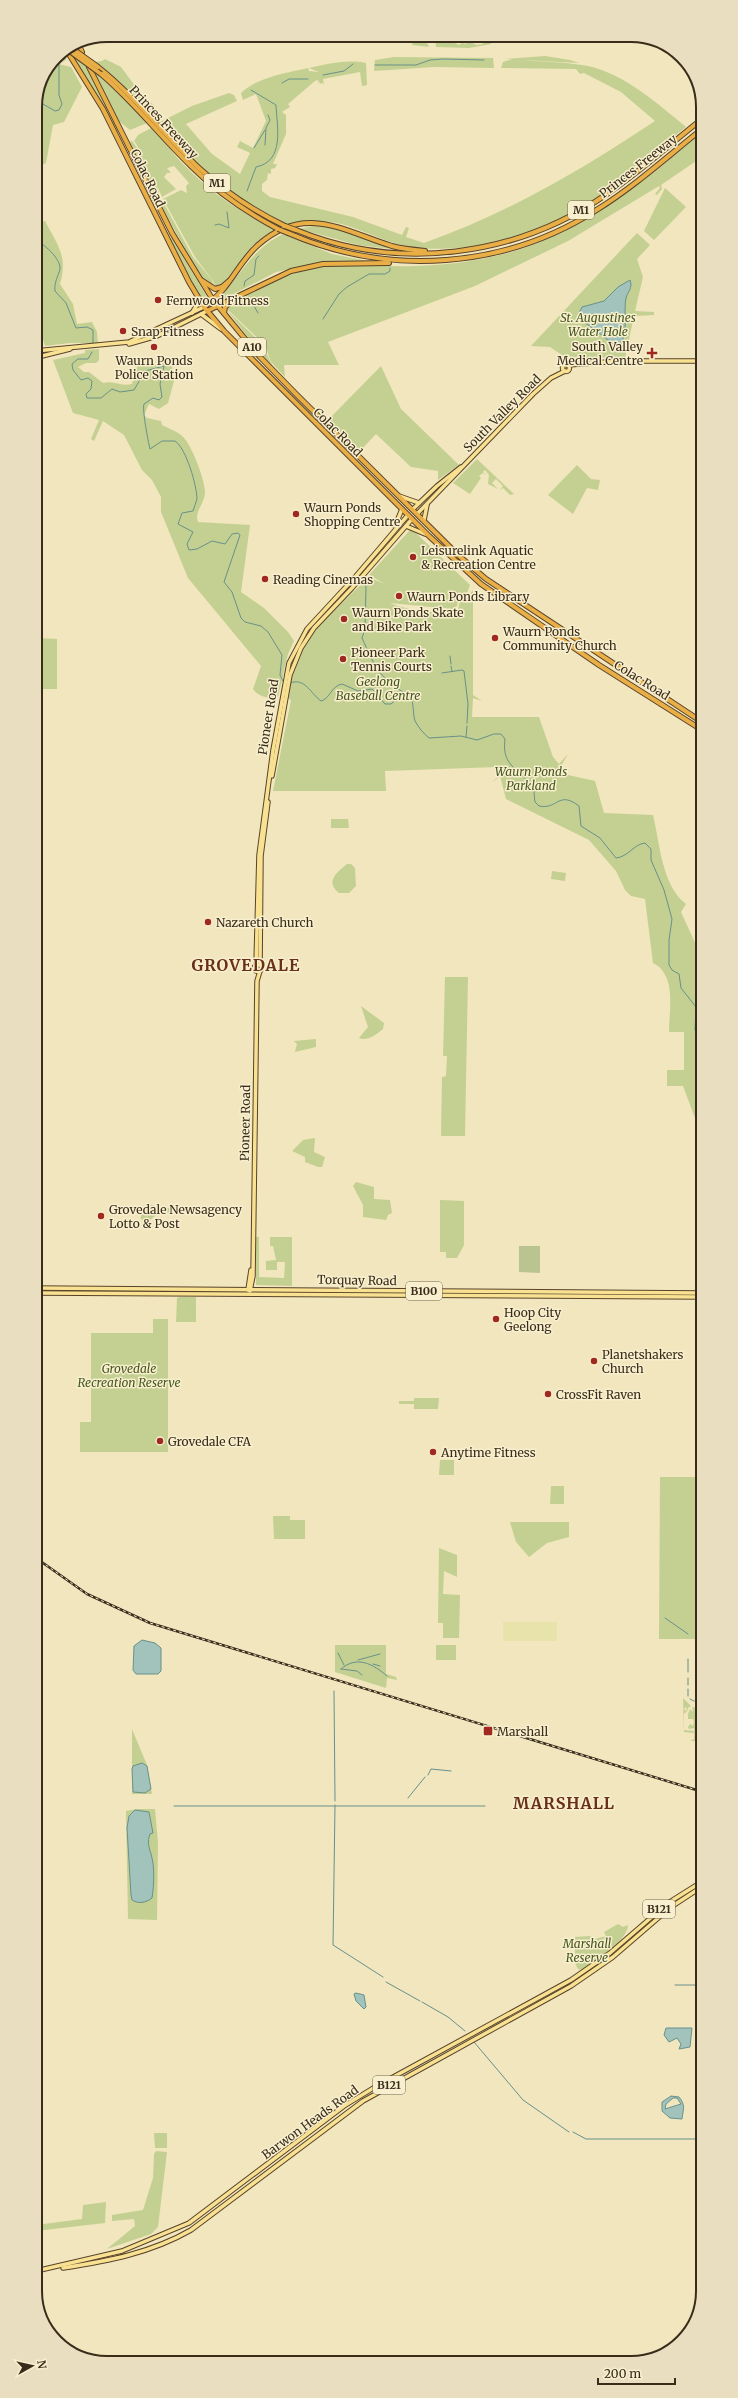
<svg xmlns="http://www.w3.org/2000/svg" width="738" height="2398" font-family="Merriweather,serif">
	<rect width="100%" height="100%" fill="#f1e6be"/>
	<rect fill="#e8e3ab" x="503" y="1622" width="54" height="19"/>
	<g fill="#c4d091">
		<path d="M414 35H423L429 47 412 45Z"/>
		<path d="M435 35H447V39L459 45 462 43 466 44 467 41 477 45 483 44 485 35H491V44L469 48 436 47Z"/>
		<path d="M77 42 89 67 147 120V123L130 130 116 119 120 130 115 133 103 109 67 53 66 60 59 64 71 67 82 87 64 122 53 125 46 163 35 168C35 132 28 83 57 56 63 50 71 46 77 42Z"/>
		<path d="M545 56 570 60 579 63 522 60C544 62 567 62 588 66 625 74 658 104 686 127L660 148 651 152C635 166 620 180 603 193 550 231 478 256 412 247 385 243 363 229 337 223 327 221 316 220 307 222 301 222 294 226 289 225 242 210 192 158 160 122L192 106 229 93 234 95 237 101 186 124 212 154 240 174 250 153 237 147 240 141 253 148 266 121 256 94 243 100 241 93C257 77 287 73 308 68L309 71 319 72 309 68C328 64 347 59 366 63L367 85 362 86 360 72 323 79 324 84 322 83 320 84 319 81V85L318 80 315 81 288 104 290 107 282 112 286 115V134L273 164H277L275 168 271 169V174L268 173 267 180 262 184V191L270 197 353 217 402 235 406 227 409 228 406 237 424 243C510 212 580 171 655 121L621 92 584 73 580 74 576 69 501 68 503 62 512 59H504Z"/>
		<path d="M394 57 493 58 494 68 434 67 374 71 375 60Z"/>
		<path d="M105 59 121 67 144 98 154 105 157 112 155 115 95 62 102 61Z"/>
		<path d="M153 127C163 138 171 152 182 163 209 191 240 213 276 230L252 246 223 285 216 288 213 281 195 257 163 199 181 190 187 193 186 186 189 183 174 166 167 168 171 173H167L164 177 176 189 162 197C156 183 150 171 143 158 139 151 139 147 134 141L138 135Z"/>
		<path d="M697 135 702 138V157L661 185 662 189 657 195 655 194 660 188 659 186 568 241 475 286 328 342 339 365H284L285 377 271 362 265 345 226 308C236 298 250 293 262 287 279 279 296 271 313 268 347 261 382 268 416 266 447 265 478 261 508 253 583 232 639 182 697 135Z"/>
		<path d="M131 140C138 147 163 190 159 199L143 170 141 159H139L130 144Z"/>
		<path d="M665 188 686 207 654 240 644 231Z"/>
		<path d="M162 200 193 257 212 280 214 288 203 280 159 203Z"/>
		<path d="M45 221C58 246 68 256 60 284L73 304 77 324 92 322 97 332 98 343H70L45 346 35 314V223Z"/>
		<path d="M313 226 332 227 417 252 358 245 299 229Z"/>
		<path d="M637 233 650 245 637 259 643 277 635 311 654 312V315L634 316 625 358 565 357 550 347 531 346Z"/>
		<path d="M283 234 332 254 367 261 312 265 276 272 220 301 218 299C240 276 253 248 283 234Z"/>
		<path d="M171 237 207 297 206 301C188 289 179 260 170 242Z"/>
		<path d="M226 309 263 345 272 365 285 379 261 354Z"/>
		<path d="M99 349V360L96 363H86L78 367 84 372H89L103 383C115 380 121 387 132 384L133 380 131 374 140 364 151 366 163 362 172 366 174 381 168 403 159 409 149 404 144 415 147 418 161 421 162 425C168 428 176 431 181 435 191 442 205 480 205 492 205 503 194 512 198 522L250 525 241 592 264 608 288 632 294 641 288 654 278 697C270 699 258 697 253 689L261 666 188 578 161 512V497L152 480 142 470 124 435 103 421 94 441 91 439 99 420 73 413 53 360 85 353V350Z"/>
		<path d="M381 366 401 409 459 465 438 480V471L411 467 376 434 360 451 328 420Z"/>
		<path d="M477 459 514 494 510 495 503 488 500 490 503 486 496 479 492 483 498 489 488 484 489 475 485 470 483 472 487 476 483 473 479 476 481 478 470 494 453 483Z"/>
		<path d="M577 465 591 479 600 480 598 490 587 488 573 514 548 495Z"/>
		<path d="M410 530 417 534 470 585 467 593 459 596 457 606 452 609 390 603C402 609 445 617 458 609L461 598 469 595 473 590V695L482 701 473 698 472 717H539L553 757 559 764 568 754 561 766 568 775 595 781 604 813 653 815C660 844 662 886 686 904L681 912 702 958V1128L695 1118 683 1086H667V1070H684V1032H669C669 1010 677 975 653 963L645 899 631 896 625 890 616 871 589 840 506 799 500 776 492 783 499 775 497 767 385 771 386 791H273L291 700 289 699C290 684 293 669 299 655 314 625 346 601 368 577L385 584 369 575Z"/>
		<path d="M35 638 57 639V689H35Z"/>
		<path d="M331 819H348L349 828H331Z"/>
		<path d="M347 864H351L355 868 356 886 349 893H339C325 882 336 873 347 864Z"/>
		<path d="M552 871 566 873 565 881 551 879Z"/>
		<path d="M445 977H468L465 1136H441L442 1077 446 1076 447 1056H443Z"/>
		<path d="M361 1006 384 1023 383 1029C377 1034 367 1042 359 1038L368 1027Z"/>
		<path d="M316 1039V1047L295 1052 297 1044 294 1041Z"/>
		<path d="M315 1138 314 1152 325 1157 322 1167H318L305 1162V1157L292 1151 303 1140Z"/>
		<path d="M356 1182 374 1187V1199L390 1200 392 1213 388 1215 386 1220 363 1217V1205L353 1186Z"/>
		<path d="M440 1200 464 1201V1245L457 1258H446V1252H440Z"/>
		<path d="M149 1204 160 1208H171V1213H159L147 1222 141 1219C140 1210 144 1210 149 1204Z"/>
		<path d="M256 1237H259V1277L284 1278 285 1262H277V1270H266V1261L276 1260 273 1246H270V1237H292V1286L256 1285Z"/>
		<path d="M179 1297H196V1322H176L177 1298Z"/>
		<path d="M153 1319H168V1452H80V1422H91V1333H153Z"/>
		<path d="M414 1398H439L438 1409H414V1404H399V1401H414Z"/>
		<path d="M440 1460H454V1475H439Z"/>
		<path d="M660 1477H702L703 1639H659Z"/>
		<path d="M551 1486H564V1504H550Z"/>
		<path d="M273 1516H290V1520H305V1539H274Z"/>
		<path d="M510 1522H569V1537L547 1543 529 1557 516 1542Z"/>
		<path d="M439 1548 457 1555V1577L444 1571 443 1594 460 1595 459 1638H443V1623H438Z"/>
		<path d="M335 1645H386V1674L396 1677 397 1680 387 1678 386 1688 335 1672Z"/>
		<rect x="436" y="1645" width="20" height="15"/>
		<path d="M683 1698 691 1706 688 1708V1711L686 1707 684 1709 685 1711 686 1709 687 1711 684 1714V1730L694 1731 695 1740 694 1728 689 1729 688 1727 690 1724 693 1726 694 1722 693 1719H688V1714L690 1709 693 1712 692 1707 702 1709 695 1710 697 1741H690L694 1739V1733L684 1732Z"/>
		<path d="M132 1729 147 1765 152 1794H132Z"/>
		<path d="M137 1809H155L158 1843 157 1920 128 1919 126 1811Z"/>
		<path d="M618 1924 623 1927 628 1925C628 1941 594 1960 582 1970L578 1969 575 1963V1937L590 1936 595 1939 606 1936 604 1932Z"/>
		<path d="M154 2133H167V2148H155Z"/>
		<path d="M156 2151 167 2152 158 2227 151 2234 107 2249 135 2226 134 2219 112 2221V2215L143 2210 153 2178 154 2154Z"/>
		<path d="M106 2202 105 2223 36 2231V2225L82 2219 83 2205Z"/>
	</g>
	<path fill="#bac491" d="M519 1246H540V1273L519 1272Z"/>
	<g fill="#a2c3bc" stroke="#68918a" fill-rule="evenodd">
		<path d="M630 280C633 288 628 291 626 298 623 313 629 332 620 345L616 346 580 319 579 313 582 307 604 301 618 287Z"/>
		<path d="M142 1640 155 1643 161 1648V1671L158 1674H136L133 1670 134 1646Z"/>
		<path d="M142 1763 147 1766 151 1789 145 1793 133 1792 132 1769 133 1766Z"/>
		<path d="M135 1810 149 1812 153 1833 150 1834C147 1842 149 1847 151 1854 155 1867 154 1885 152 1898 146 1903 138 1904 132 1900L131 1895 127 1828 129 1816Z"/>
		<path d="M356 1993 364 1995 366 2007 364 2009 356 2001 354 1994Z"/>
		<path d="M666 2028H692L690 2047 679 2049 681 2044 677 2038 669 2042 664 2035Z"/>
		<path d="M671 2096 679 2097C686 2105 683 2110 682 2119L670 2118 662 2111V2102ZM673 2098H677L681 2104 665 2109 666 2104Z"/>
	</g>
	<g fill="none" stroke-linecap="round" stroke-linejoin="round">
		<g stroke="#68918a" stroke-width="1">
			<path d="M58 55 59 60"/>
			<path d="M375 65H416L430 60 443 59 484 60"/>
			<path d="M323 75 344 71 353 64"/>
			<path d="M282 83 289 79H308"/>
			<path d="M36 100 55 111 59 110 62 104 59 95V65"/>
			<path d="M35 120 39 131 35 142"/>
			<path d="M265 145 266 128 270 120 268 115"/>
			<path d="M254 148 265 130"/>
			<path d="M35 152 37 155 35 157"/>
			<path d="M247 191 256 167C285 161 277 127 276 105L251 90"/>
			<path d="M215 225 219 224 229 228 227 212"/>
			<path d="M35 241C43 242 61 259 60 269 58 277 54 282 55 291L66 303 76 328 87 327 93 330V343"/>
			<path d="M244 286 245 281 254 275 256 259 259 256"/>
			<path d="M249 297 258 313"/>
			<path d="M323 319 339 294 347 287 369 274H385L390 271V268"/>
			<path d="M92 352 88 359H78L72 364 73 370 81 380 88 378 92 381 91 389 86 394 87 398H101L112 389 120 392 134 390 145 371 164 366 160 384 162 397 159 400 153 398 144 404C142 409 148 441 150 449L162 441H175C186 448 197 486 197 499 196 503 194 507 193 511L182 513 178 524 193 532 187 544 189 550 197 549 212 541 225 544 232 534 238 533 240 535 224 582 232 592 241 618 245 622 261 626 268 632 282 655 280 675 284 683"/>
			<path d="M364 581 366 587 365 629 362 638C374 664 378 677 403 692"/>
			<path d="M438 616 441 617"/>
			<path d="M450 656 451 664"/>
			<path d="M451 666 452 671"/>
			<path d="M442 673 462 670 464 671 468 704 467 723"/>
			<path d="M290 683C305 677 311 694 321 701 330 699 331 686 342 684L358 691 372 689 385 704H391L406 692C415 697 412 711 415 721 419 728 423 733 429 738L461 736 477 740 494 734H501L505 739C501 769 522 768 533 789 535 793 534 798 535 802L539 806C558 810 558 790 579 806L581 826 600 838 616 858C628 857 634 844 645 843L651 849V860L664 890 672 919 669 940V965L672 970 679 974 681 988 696 1007 695 1030 699 1029 702 1023"/>
			<path d="M466 737 467 726"/>
			<path d="M665 1618 688 1634"/>
			<path d="M338 1653 344 1665"/>
			<path d="M358 1660 380 1654"/>
			<path d="M373 1664 380 1666"/>
			<path d="M341 1669C357 1655 373 1664 387 1676"/>
			<path d="M341 1669 357 1671 362 1675"/>
			<path d="M688 1672V1659"/>
			<path d="M688 1678V1685"/>
			<path d="M688 1689V1696"/>
			<path d="M334 1691 335 1801"/>
			<path d="M690 1699 694 1701"/>
			<path d="M695 1701 703 1703"/>
			<path d="M428 1775 431 1769 451 1771"/>
			<path d="M408 1798 425 1777"/>
			<path d="M335 1805 333 1945 383 1977"/>
			<path d="M174 1806H485"/>
			<path d="M698 1956V1979H703"/>
			<path d="M386 1982 420 2001"/>
			<path d="M675 1985H703"/>
			<path d="M422 2002 448 2017 465 2031"/>
			<path d="M474 2042 523 2100 569 2132"/>
			<path d="M573 2132 586 2139H703"/>
		</g>
		<g stroke="#58432a" stroke-width="5.5">
			<g id="major">
				<path d="M192 313 200 300"/>
				<path d="M201 314 221 329"/>
				<path d="M129 344 157 336 207 311"/>
				<path d="M35 351 129 342 204 307"/>
				<path d="M38 357 70 349"/>
				<circle cx="566" cy="368" r="3.5"/>
				<path d="M568 365 620 361H702"/>
				<path d="M399 496 419 503"/>
				<path d="M413 509 437 486 461 467"/>
				<path d="M417 514 533 394 551 378 565 371"/>
				<path d="M424 520 427 505"/>
				<path d="M395 526 402 509"/>
				<path d="M406 526 425 534"/>
				<path d="M272 776 290 675 301 648 314 628 352 588 412 519"/>
				<circle cx="258" cy="968" r="3.5"/>
				<path d="M256 965 259 855 273 750 289 663 307 629 356 576 408 515"/>
				<path d="M260 965 261 856 268 802"/>
				<path d="M36 1288 702 1293"/>
				<path d="M248 1290 251 1270"/>
				<path d="M250 1291 253 1276 257 981 260 971"/>
				<path d="M36 1293 702 1297"/>
				<path d="M63 2268C108 2261 151 2253 191 2230L363 2101 571 1986 613 1957 671 1907 703 1886"/>
				<path d="M36 2271 122 2251 189 2223 344 2106 375 2087 571 1980 610 1953 668 1903 703 1881"/>
			</g>
		</g>
		<g stroke="#58432a" stroke-width="6">
			<g id="highway">
				<path d="M77 42 82 52"/>
				<path d="M67 51 103 109 189 282 204 307 224 331 429 536 481 584 599 665 702 730"/>
				<path d="M89 67 172 233 213 300 260 357 296 394 458 555 486 579 702 722"/>
				<path d="M98 67C136 97 164 135 199 168 225 192 254 211 285 226"/>
				<path d="M101 74C134 102 160 136 191 166 217 192 246 212 278 229"/>
				<path d="M296 230C399 272 516 257 607 194 640 172 670 144 702 119"/>
				<path d="M288 233C389 277 505 269 598 209 635 186 668 156 702 129"/>
				<path d="M201 280 215 289 222 287 229 281"/>
				<path d="M204 307C231 288 236 265 258 245 305 203 343 231 392 246 403 249 414 250 425 251"/>
				<path d="M207 311 291 271 323 264 389 263"/>
				<path d="M224 313 225 307 234 299"/>
			</g>
		</g>
		<use href="#major" stroke="#f9e192" stroke-width="3.5"/>
		<use href="#highway" stroke="#e9af46" stroke-width="4"/>
		<g stroke="#392c1b" stroke-width="2.5">
			<path id="rail" d="M36 1558 87 1594 150 1623 703 1792"/>
		</g>
		<use href="#rail" stroke="#f8efce" stroke-width="1" stroke-dasharray="3" stroke-linecap="butt"/>
		<g stroke="#58432a" stroke-width="6" stroke-linecap="butt">
			<g id="highway-bridge">
				<path d="M70 47 98 67"/>
				<path d="M67 49 101 74"/>
				<path d="M285 226 296 230"/>
				<path d="M278 229 288 233"/>
			</g>
		</g>
		<use href="#highway-bridge" stroke="#e9af46" stroke-width="4"/>
	</g>
	<g fill="#9f2920" stroke="#f8efce" stroke-width="1.5">
		<circle cx="158" cy="300" r="4"/>
		<circle cx="123" cy="331" r="4"/>
		<circle cx="154" cy="347" r="4"/>
		<path d="M650 347h4v4h4v4h-4v4h-4v-4h-4v-4h4z"/>
		<circle cx="296" cy="514" r="4"/>
		<circle cx="413" cy="557" r="4"/>
		<circle cx="265" cy="579" r="4"/>
		<circle cx="399" cy="596" r="4"/>
		<circle cx="344" cy="619" r="4"/>
		<circle cx="495" cy="638" r="4"/>
		<circle cx="343" cy="659" r="4"/>
		<circle cx="208" cy="922" r="4"/>
		<circle cx="101" cy="1216" r="4"/>
		<circle cx="496" cy="1319" r="4"/>
		<circle cx="594" cy="1361" r="4"/>
		<circle cx="548" cy="1394" r="4"/>
		<circle cx="160" cy="1441" r="4"/>
		<circle cx="433" cy="1452" r="4"/>
		<rect x="483" y="1726" width="10" height="10" rx="2"/>
	</g>
	<g text-anchor="middle" dominant-baseline="central" stroke-width="3" stroke-linejoin="round" paint-order="stroke">
		<g fill="#f8efce" stroke="#726651" stroke-width="1">
			<rect x="204" y="174" width="26" height="18" rx="3"/>
			<rect x="568" y="201" width="26" height="18" rx="3"/>
			<rect x="238" y="338" width="28" height="18" rx="3"/>
			<rect x="406" y="1282" width="36" height="18" rx="3"/>
			<rect x="643" y="1900" width="32" height="18" rx="3"/>
			<rect x="373" y="2076" width="32" height="18" rx="3"/>
		</g>
		<g font-size="11" font-weight="bold" fill="#392c1b">
			<text x="217" y="183">M1</text>
			<text x="581" y="210">M1</text>
			<text x="252" y="347">A10</text>
			<text x="424" y="1291">B100</text>
			<text x="659" y="1909">B121</text>
			<text x="389" y="2085">B121</text>
		</g>
		<g font-size="12" fill="#392c1b" stroke="#f8efce">
			<text transform="translate(164 122) rotate(47)">Princes Freeway</text>
			<text transform="translate(638 166) rotate(-38)">Princes Freeway</text>
			<text transform="translate(148 178) rotate(64)">Colac Road</text>
			<text transform="translate(502 413) rotate(-45)">South Valley Road</text>
			<text transform="translate(338 432) rotate(45)">Colac Road</text>
			<text transform="translate(642 680) rotate(32)">Colac Road</text>
			<text transform="translate(268 717) rotate(-81)">Pioneer Road</text>
			<text transform="translate(245 1123) rotate(-89)">Pioneer Road</text>
			<text transform="translate(357 1280) rotate(1)">Torquay Road</text>
			<text transform="translate(310 2122) rotate(-36)">Barwon Heads Road</text>
		</g>
		<g font-size="12" fill="#392c1b" stroke="#f8efce" text-anchor="start">
			<text x="166" y="300">Fernwood Fitness</text>
			<text x="131" y="331">Snap Fitness</text>
			<text x="643" y="346" text-anchor="end">South Valley<tspan x="643" dy="14">Medical Centre</tspan></text>
			<text x="154" y="360" text-anchor="middle">Waurn Ponds<tspan x="154" dy="14">Police Station</tspan></text>
			<text x="304" y="507">Waurn Ponds<tspan x="304" dy="14">Shopping Centre</tspan></text>
			<text x="421" y="550">Leisurelink Aquatic<tspan x="421" dy="14">&amp; Recreation Centre</tspan></text>
			<text x="273" y="579">Reading Cinemas</text>
			<text x="407" y="596">Waurn Ponds Library</text>
			<text x="352" y="612">Waurn Ponds Skate<tspan x="352" dy="14">and Bike Park</tspan></text>
			<text x="503" y="631">Waurn Ponds<tspan x="503" dy="14">Community Church</tspan></text>
			<text x="351" y="652">Pioneer Park<tspan x="351" dy="14">Tennis Courts</tspan></text>
			<text x="216" y="922">Nazareth Church</text>
			<text x="109" y="1209">Grovedale Newsagency<tspan x="109" dy="14">Lotto &amp; Post</tspan></text>
			<text x="504" y="1312">Hoop City<tspan x="504" dy="14">Geelong</tspan></text>
			<text x="602" y="1354">Planetshakers<tspan x="602" dy="14">Church</tspan></text>
			<text x="556" y="1394">CrossFit Raven</text>
			<text x="168" y="1441">Grovedale CFA</text>
			<text x="441" y="1452">Anytime Fitness</text>
			<text x="497" y="1731">Marshall</text>
		</g>
		<g font-size="12" font-style="italic" fill="#455720" stroke="#f8efce">
			<text x="598" y="317">St. Augustines<tspan x="598" dy="14">Water Hole</tspan></text>
			<text x="378" y="681">Geelong<tspan x="378" dy="14">Baseball Centre</tspan></text>
			<text x="531" y="771">Waurn Ponds<tspan x="531" dy="14">Parkland</tspan></text>
			<text x="129" y="1368">Grovedale<tspan x="129" dy="14">Recreation Reserve</tspan></text>
			<text x="587" y="1943">Marshall<tspan x="587" dy="14">Reserve</tspan></text>
		</g>
		<g font-size="16" font-weight="bold" letter-spacing="1" fill="#6a2f17" stroke="#f8efce">
			<text x="246" y="965">GROVEDALE</text>
			<text x="564" y="1803">MARSHALL</text>
		</g>
	</g>
	<path d="M0 0H738V2398H0ZM107 42H631A65 65 0 0 1 696 107V2291A65 65 0 0 1 631 2356H107A65 65 0 0 1 42 2291V107A65 65 0 0 1 107 42Z" fill="#e9dfc0" fill-rule="evenodd"/>
	<path fill="none" stroke="#392c1b" stroke-width="2" d="M107 42H631A65 65 0 0 1 696 107V2291A65 65 0 0 1 631 2356H107A65 65 0 0 1 42 2291V107A65 65 0 0 1 107 42Z"/>
	<g transform="translate(32 2366) rotate(82)" stroke="#f8efce" stroke-width="3" paint-order="stroke">
	<path d="M0-3L7 15L0 10L-7 15Z" fill="#392c1b"/>
	<text y="-6" font-size="11" font-weight="bold" text-anchor="middle" fill="#392c1b">N</text>
	</g>
	<path d="M598 2378v6h77v-6" fill="none" stroke="#392c1b" stroke-width="2"/>
	<text x="604" y="2378" font-size="12" fill="#392c1b" stroke="#f8efce" stroke-width="3" paint-order="stroke">200 m</text>
</svg>
